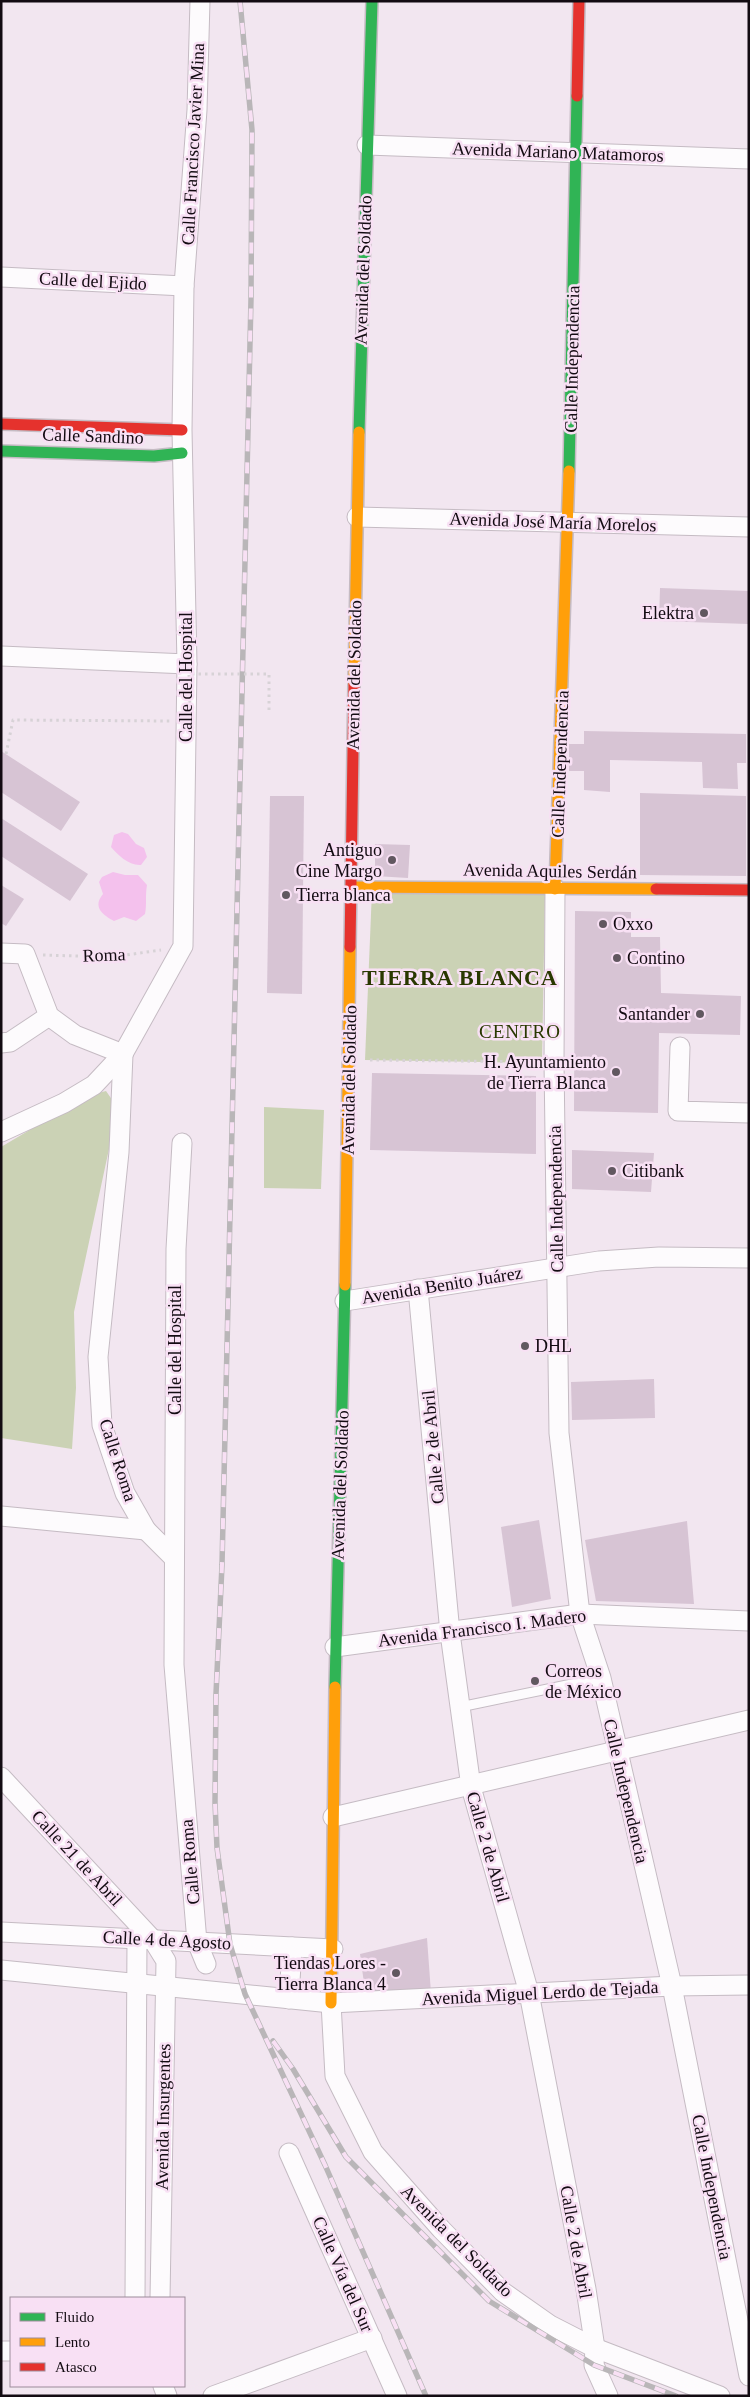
<svg xmlns="http://www.w3.org/2000/svg" width="750" height="2397" font-family="'Times New Roman',serif">
	<rect width="100%" height="100%" fill="#f2e6f0"/>
	<g fill="#cbd2b5">
		<path d="M372 890 545 894 542 1063 365 1060Z"/>
		<path d="M106 1091 115 1104 112 1135 74 1312 76 1388 72 1449 1 1438V1147L87 1096Z"/>
		<path d="M264 1107 324 1110 321 1189 264 1188Z"/>
	</g>
	<g fill="#f4c1ed">
		<path d="M122 832 128 834 136 844 144 848 147 857 141 865C129 866 118 855 111 847L114 835Z"/>
		<path d="M113 872 125 875H138L147 885C145 896 147 904 145 914L136 921 124 917 114 921C103 915 92 907 103 894L99 882 102 877Z"/>
	</g>
	<g fill="#d7c4d4">
		<path d="M660 588 749 591 748 624 659 621Z"/>
		<path d="M584 731 746 734V763H737L738 789 703 788 702 762 610 760V792L584 790V771H569V744H584Z"/>
		<path d="M1 751 80 802 61 831 1 792Z"/>
		<path d="M640 793 746 796V876L640 875Z"/>
		<path d="M270 796H304L302 994 267 993Z"/>
		<path d="M1 818 88 874 70 901 1 856Z"/>
		<path d="M375 844 410 845 408 878 375 876Z"/>
		<path d="M1 885 24 899 6 926 1 923Z"/>
		<path d="M575 911 631 912V937H660L661 993 741 996 740 1035 659 1033 658 1113 574 1111Z"/>
		<path d="M372 1073 536 1076V1154L370 1150Z"/>
		<path d="M572 1150 654 1153 651 1192 572 1189Z"/>
		<path d="M654 1379 655 1418 572 1420 571 1382Z"/>
		<path d="M539 1520 551 1599 512 1607 501 1527Z"/>
		<path d="M687 1521 694 1604 596 1601 585 1540Z"/>
		<path d="M427 1938 431 1993 366 1998 360 1954Z"/>
	</g>
	<g fill="none" stroke-linecap="round" stroke-linejoin="round">
		<g stroke="#c5bbc3" stroke-width="11">
			<path id="lane" d="M460 1707 601 1678"/>
		</g>
		<g stroke="#c5bbc3" stroke-width="21">
			<g id="street">
				<path d="M367 145 749 159"/>
				<path d="M1 277 184 286"/>
				<path d="M357 517 749 527"/>
				<path d="M1 656 187 664"/>
				<path d="M555 889 554 1062 559 1433 580 1614 601 1678 672 1986 749 2376"/>
				<path d="M1 953 25 954 49 1016 75 1035 123 1054"/>
				<path d="M1 1043 10 1042 49 1016"/>
				<path d="M680 1047 678 1111 749 1113"/>
				<path d="M123 1054 119 1152 98 1357 102 1425 125 1493 146 1530 173 1557"/>
				<path d="M1 1132 64 1103 94 1085 123 1054 183 946 187 664 182 430 184 286 197 110 200 1"/>
				<path d="M182 1143 176 1249 174 1665 197 1942 206 1964"/>
				<path d="M418 1289 450 1633 471 1787 529 1993 586 2289 595 2348 594 2365 608 2396"/>
				<path d="M345 1301 599 1261 659 1257 749 1258"/>
				<path d="M1 1516 146 1530"/>
				<path d="M335 1647 580 1614 749 1621"/>
				<path d="M1 1777 153 1940 166 1961 160 2298"/>
				<path d="M333 1817 749 1720"/>
				<path d="M1 1932 333 1949"/>
				<path d="M1 1970 331 2003 672 1986 749 1985"/>
				<path d="M289 1999 292 1947"/>
				<path d="M331 2003 335 2076 373 2152 441 2229 503 2292 550 2325 595 2348 720 2396"/>
				<path d="M289 2153 397 2396"/>
				<path d="M135 2298 137 1939"/>
				<path d="M1 2351H11"/>
				<path d="M163 2386 167 2396"/>
				<path d="M213 2396 372 2338"/>
			</g>
		</g>
		<g stroke="#c5bbc3" stroke-width="14">
			<g id="fast">
				<path d="M359 432 372 1"/>
				<path d="M1 451 154 456 182 453"/>
				<path d="M569 471 577 96"/>
				<path d="M335 1687 345 1285"/>
			</g>
		</g>
		<g stroke="#c5bbc3" stroke-width="14">
			<g id="slow">
				<path d="M354 684 359 432"/>
				<path d="M351 887 656 889"/>
				<path d="M555 889 569 471"/>
				<path d="M345 1285 350 947"/>
				<path d="M331 2003 335 1687"/>
			</g>
		</g>
		<g stroke="#c5bbc3" stroke-width="14">
			<g id="jam">
				<path d="M577 96 579 1"/>
				<path d="M1 424 182 430"/>
				<path d="M656 889 749 890"/>
				<path d="M350 947 354 684"/>
			</g>
		</g>
		<g stroke="#d7d2d6" stroke-width="3" stroke-dasharray="2.5 4" stroke-linecap="butt">
			<path d="M6 754 13 720 170 721"/>
			<path d="M43 955 112 957 161 950"/>
			<path d="M370 1060 536 1062"/>
		</g>
		<use href="#lane" stroke="#fdfbfd" stroke-width="9"/>
		<use href="#street" stroke="#fdfbfd" stroke-width="19"/>
		<use href="#fast" stroke="#30b455" stroke-width="11"/>
		<use href="#slow" stroke="#ff9f0a" stroke-width="11"/>
		<use href="#jam" stroke="#e5322d" stroke-width="11"/>
		<g stroke="#b9b6b8" stroke-width="5.5">
			<g id="rail">
				<path d="M240 1 252 130 251 299 222 1565 216 1694 215 1803 217 1848 230 1944 245 1994 325 2165 426 2396"/>
				<path d="M273 2041 293 2069 346 2157 489 2301 594 2365 676 2396"/>
			</g>
		</g>
		<use href="#rail" stroke="#f8e0f4" stroke-width="4" stroke-dasharray="11" stroke-linecap="butt"/>
		<path stroke="#d7d2d6" stroke-width="3" stroke-dasharray="2.5 4" stroke-linecap="butt" d="M190 710 189 674H269V712"/>
	</g>
	<g fill="#615860" stroke="#f8e0f4" stroke-width="2">
		<circle cx="704" cy="613" r="5"/>
		<circle cx="392" cy="860" r="5"/>
		<circle cx="286" cy="895" r="5"/>
		<circle cx="603" cy="924" r="5"/>
		<circle cx="617" cy="958" r="5"/>
		<circle cx="700" cy="1014" r="5"/>
		<circle cx="616" cy="1072" r="5"/>
		<circle cx="612" cy="1171" r="5"/>
		<circle cx="525" cy="1346" r="5"/>
		<circle cx="535" cy="1681" r="5"/>
		<circle cx="396" cy="1973" r="5"/>
	</g>
	<g text-anchor="middle" dominant-baseline="central" stroke-width="5" stroke-linejoin="round" paint-order="stroke">
		<g font-size="18" fill="#130b12" stroke="#f8e0f4">
			<text transform="translate(193 144) rotate(-87)">Calle Francisco Javier Mina</text>
			<text transform="translate(558 152) rotate(2)">Avenida Mariano Matamoros</text>
			<text transform="translate(363 270) rotate(-88)">Avenida del Soldado</text>
			<text transform="translate(93 281) rotate(3)">Calle del Ejido</text>
			<text transform="translate(572 359) rotate(-89)">Calle Independencia</text>
			<text transform="translate(93 436) rotate(2)">Calle Sandino</text>
			<text transform="translate(553 522) rotate(2)">Avenida José María Morelos</text>
			<text transform="translate(354 675) rotate(-89)">Avenida del Soldado</text>
			<text transform="translate(186 677) rotate(-90)">Calle del Hospital</text>
			<text transform="translate(560 764) rotate(-88)">Calle Independencia</text>
			<text transform="translate(550 871) rotate(1)">Avenida Aquiles Serdán</text>
			<text transform="translate(104 955) rotate(-2)">Roma</text>
			<text transform="translate(349 1080) rotate(-89)">Avenida del Soldado</text>
			<text transform="translate(556 1199) rotate(-91)">Calle Independencia</text>
			<text transform="translate(442 1285) rotate(-9)">Avenida Benito Juárez</text>
			<text transform="translate(175 1350) rotate(-90)">Calle del Hospital</text>
			<text transform="translate(433 1447) rotate(-95)">Calle 2 de Abril</text>
			<text transform="translate(118 1460) rotate(72)">Calle Roma</text>
			<text transform="translate(340 1485) rotate(-88)">Avenida del Soldado</text>
			<text transform="translate(482 1628) rotate(-7)">Avenida Francisco I. Madero</text>
			<text transform="translate(626 1791) rotate(77)">Calle Independencia</text>
			<text transform="translate(488 1847) rotate(74)">Calle 2 de Abril</text>
			<text transform="translate(77 1858) rotate(47)">Calle 21 de Abril</text>
			<text transform="translate(190 1862) rotate(-95)">Calle Roma</text>
			<text transform="translate(167 1940) rotate(3)">Calle 4 de Agosto</text>
			<text transform="translate(540 1993) rotate(-3)">Avenida Miguel Lerdo de Tejada</text>
			<text transform="translate(163 2117) rotate(-89)">Avenida Insurgentes</text>
			<text transform="translate(712 2187) rotate(79)">Calle Independencia</text>
			<text transform="translate(457 2241) rotate(45)">Avenida del Soldado</text>
			<text transform="translate(576 2242) rotate(80)">Calle 2 de Abril</text>
			<text transform="translate(343 2274) rotate(66)">Calle Vía del Sur</text>
		</g>
		<g font-size="18" fill="#130b12" stroke="#f8e0f4" text-anchor="start">
			<text x="694" y="613" text-anchor="end">Elektra</text>
			<text x="382" y="850" text-anchor="end">Antiguo<tspan x="382" dy="21">Cine Margo</tspan></text>
			<text x="296" y="895">Tierra blanca</text>
			<text x="613" y="924">Oxxo</text>
			<text x="627" y="958">Contino</text>
			<text x="690" y="1014" text-anchor="end">Santander</text>
			<text x="606" y="1062" text-anchor="end">H. Ayuntamiento<tspan x="606" dy="21">de Tierra Blanca</tspan></text>
			<text x="622" y="1171">Citibank</text>
			<text x="535" y="1346">DHL</text>
			<text x="545" y="1671">Correos<tspan x="545" dy="21">de México</tspan></text>
			<text x="386" y="1963" text-anchor="end">Tiendas Lores -<tspan x="386" dy="21">Tierra Blanca 4</tspan></text>
		</g>
		<g font-size="19" letter-spacing="1" fill="#293800" stroke="#f8e0f4">
			<text x="520" y="1031">CENTRO</text>
		</g>
		<g font-size="22" font-weight="bold" letter-spacing="1" fill="#293800" stroke="#f8e0f4">
			<text x="460" y="977">TIERRA BLANCA</text>
		</g>
	</g>
	<rect width="750" height="2397" fill="none" stroke="#130b12" stroke-width="5"/>
	<rect x="10" y="2297" width="175" height="90" fill="#f8e0f4" stroke="#9c8b9a"/>
	<rect x="20" y="2313" width="25" height="8" fill="#30b455" stroke="#9c8b9a"/>
	<text x="55" y="2322" font-size="15" fill="#130b12">Fluido</text>
	<rect x="20" y="2338" width="25" height="8" fill="#ff9f0a" stroke="#9c8b9a"/>
	<text x="55" y="2347" font-size="15" fill="#130b12">Lento</text>
	<rect x="20" y="2363" width="25" height="8" fill="#e5322d" stroke="#9c8b9a"/>
	<text x="55" y="2372" font-size="15" fill="#130b12">Atasco</text>
</svg>
